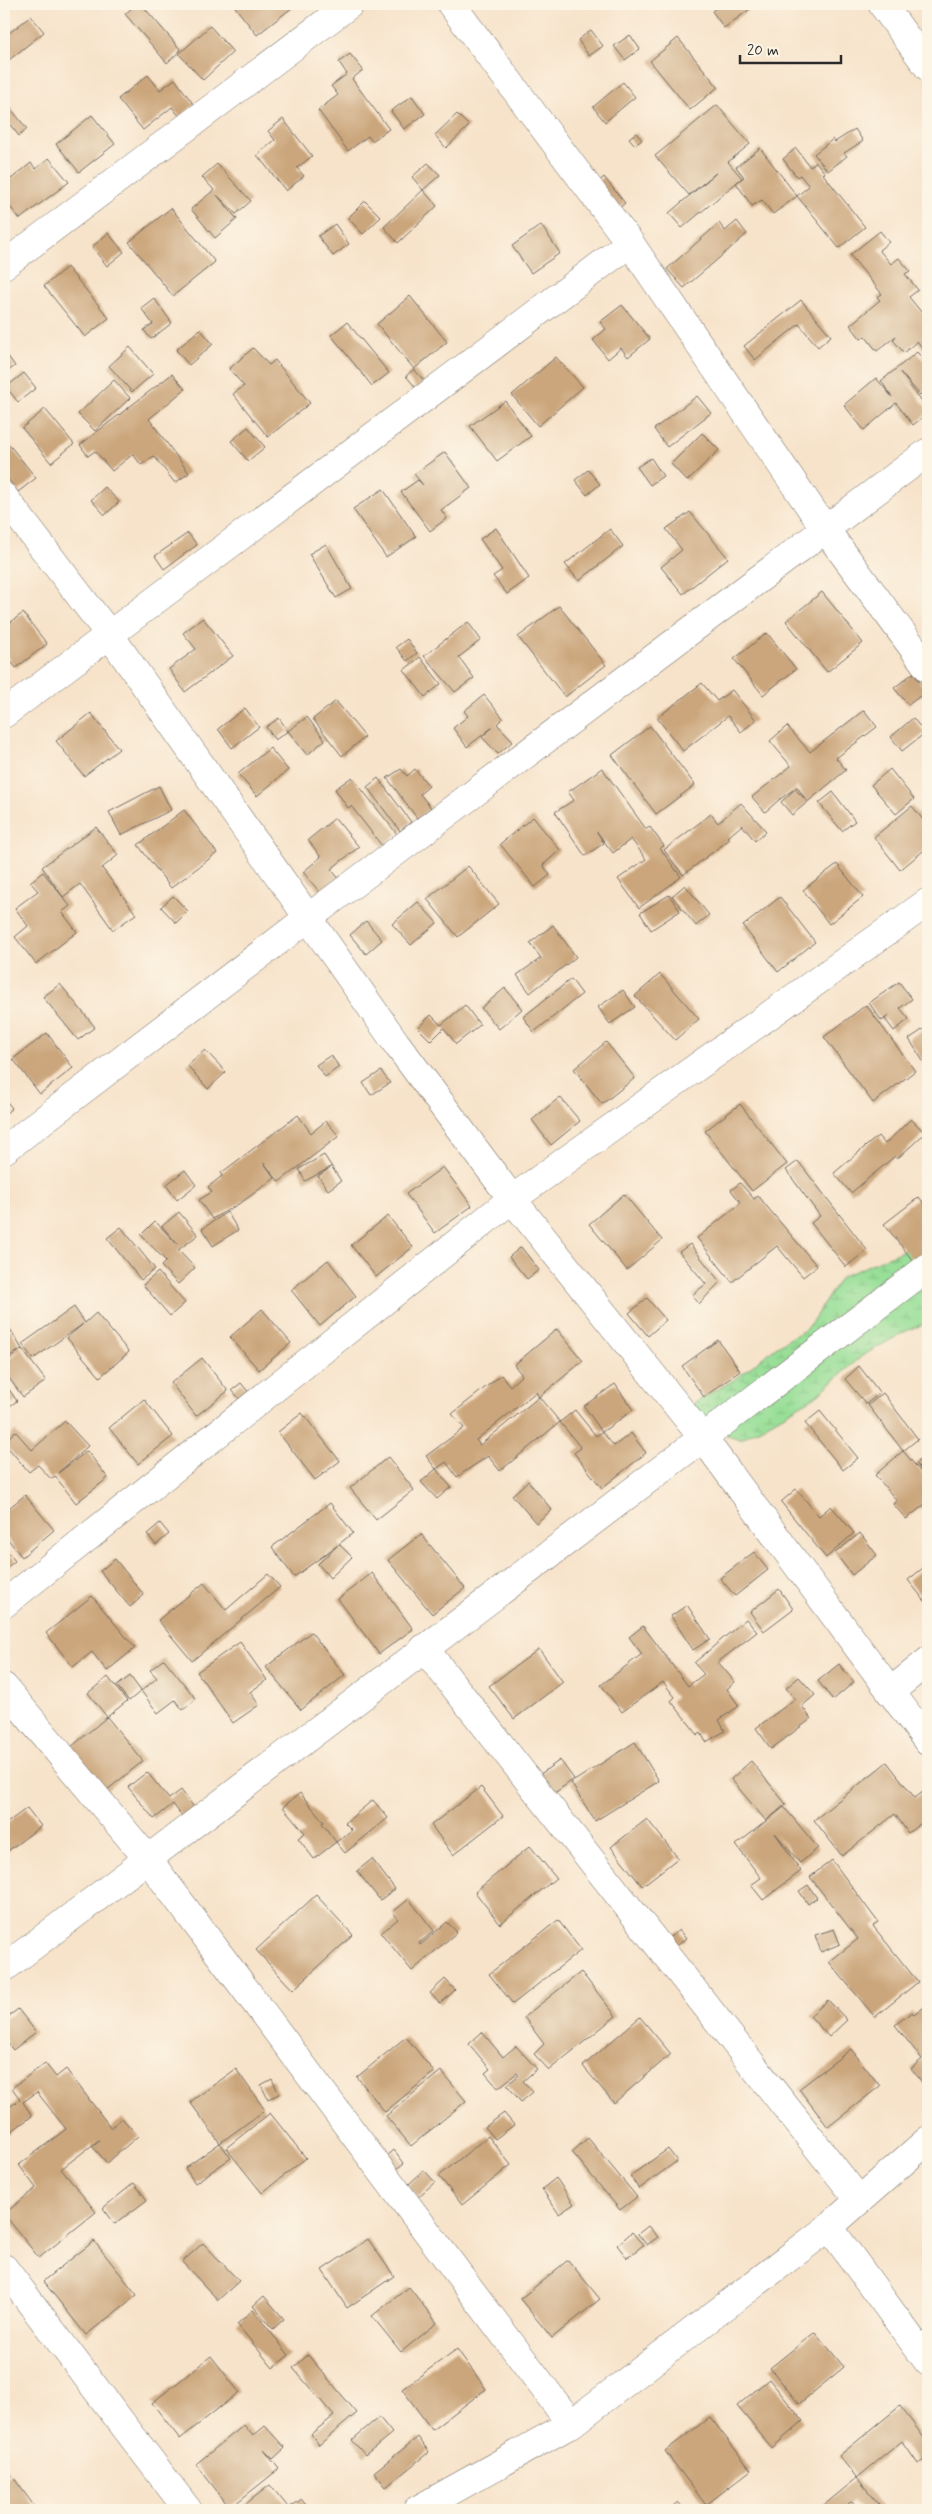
<svg xmlns="http://www.w3.org/2000/svg" width="932" height="2514" font-family="Mynerve,sans-serif">
	<defs>
		<pattern id="wetland-marsh" width="20" height="14" patternUnits="userSpaceOnUse" patternTransform="scale(1.25)"><rect width="20" height="14" fill="#99df98"/><path d="M1 5h8M5 5V1M11 12h8M15 12V8" fill="none" stroke="#84c083"/></pattern>
	</defs>
	<rect width="100%" height="100%" fill="#fcf5e5"/>
	<filter id="ink" filterUnits="userSpaceOnUse"><feTurbulence type="fractalNoise" baseFrequency=".02" numOctaves="2"/><feDisplacementMap in="SourceGraphic" scale="10" xChannelSelector="R" yChannelSelector="G"/><feConvolveMatrix kernelMatrix="1 2 1 2 8 2 1 2 1" color-interpolation-filters="sRGB"/></filter>
	<filter id="wash" filterUnits="userSpaceOnUse"><feTurbulence type="fractalNoise" baseFrequency=".0096" numOctaves="4" result="noise"/><feDisplacementMap in="SourceGraphic" scale="20" xChannelSelector="R" yChannelSelector="G"/><feGaussianBlur stdDeviation="1.12" result="paint"/><feColorMatrix in="noise" values="0 0 0 0 0 0 0 0 0 0 0 0 0 0 0 0 0 1.4 0 .05"/><feComposite in="paint" operator="in"/></filter>
	<g filter="url(#wash)">
		<rect width="100%" height="100%" fill="#f7e3ca"/>
		<path fill="url(#wetland-marsh)" stroke="#628562" d="M928 1240V1323L906 1331 862 1356 816 1396 741 1439 691 1425 693 1404 737 1378 776 1347 808 1328 841 1277Z"/>
		<g id="blocks">
			<g fill="#cba67c">
				<path d="M137 4H141L181 50 167 63 125 14Z"/>
				<path d="M239 4H291L293 7 257 35 235 7Z"/>
				<path d="M723 4H757L724 28 712 11Z"/>
				<path d="M31 16 44 32 4 64V37Z"/>
				<path d="M210 26 233 52 203 80 179 54Z"/>
				<path d="M591 30 603 46 589 56 578 40Z"/>
				<path d="M630 35 640 49 625 60 614 46Z"/>
				<path d="M678 38 718 87 690 110 650 61Z"/>
				<path d="M350 54 363 70 352 79 389 129 372 141 368 136 348 151 318 110 338 95 331 86 347 74 339 62Z"/>
				<path d="M148 75 160 90 175 79 194 105 180 117 172 107 143 130 118 99Z"/>
				<path d="M623 82 635 97 605 122 593 107Z"/>
				<path d="M412 96 425 114 404 129 391 111Z"/>
				<path d="M8 105 27 129 19 136 4 117V108Z"/>
				<path d="M717 105 750 144 728 162 742 178 682 228 669 213 716 173 689 195 655 156Z"/>
				<path d="M457 114 469 126 446 148 435 135Z"/>
				<path d="M92 115 115 144 79 172 56 144Z"/>
				<path d="M283 119 312 156 297 168 304 176 286 191 257 155 275 140 268 131Z"/>
				<path d="M855 129 863 141 844 153 847 156 828 171 814 154 833 139 835 142Z"/>
				<path d="M636 133 642 140 635 145 629 138Z"/>
				<path d="M760 148 797 196 809 186 800 175 797 177 783 159 796 148 810 167 816 162 825 173 823 174 865 227 839 248 797 196 773 214 762 200 752 206 736 183 744 177 736 167Z"/>
				<path d="M49 158 69 182 20 219 4 199V168L11 179 31 163 36 169Z"/>
				<path d="M428 163 440 175 423 190 412 177Z"/>
				<path d="M217 164 251 201 236 214 217 195 237 219 215 238 191 209 214 190 202 177Z"/>
				<path d="M604 177 625 203 617 210 596 184Z"/>
				<path d="M423 190 437 206 398 243 384 227Z"/>
				<path d="M365 201 381 217 363 234 348 218Z"/>
				<path d="M171 208 215 262 173 296 129 242Z"/>
				<path d="M737 221 747 234 684 288 667 269 719 223 725 231Z"/>
				<path d="M335 224 349 244 333 256 318 236Z"/>
				<path d="M541 225 560 253 531 273 512 246Z"/>
				<path d="M880 231 889 242 879 250 891 264 899 258 910 271 905 274 918 290 909 297 926 318 928 316V349L925 351 917 341 904 353 893 340 896 336 877 351 865 336 861 339 850 325 880 300 877 297 882 294 850 255Z"/>
				<path d="M108 233 124 252 107 266 92 247Z"/>
				<path d="M67 267 109 318 85 337 44 286Z"/>
				<path d="M410 296 447 342 414 369 377 324Z"/>
				<path d="M154 298 172 323 151 339 144 330 153 324 141 308Z"/>
				<path d="M801 300 831 336 818 347 799 324 755 360 744 346Z"/>
				<path d="M622 305 650 339 628 357 621 348 608 359 593 340 606 329 600 322Z"/>
				<path d="M347 322 389 373 372 386 331 335Z"/>
				<path d="M200 329 213 344 189 365 176 350Z"/>
				<path d="M130 347 153 374 132 392 109 366Z"/>
				<path d="M253 348 269 365 275 360 310 403 268 437 233 394 244 386 229 369Z"/>
				<path d="M5 352 15 366 4 374V353Z"/>
				<path d="M917 352 928 366V388L920 395 900 372 928 410V413L913 425 896 403 864 430 844 405 876 378 892 397 881 381Z"/>
				<path d="M556 357 583 387 538 426 512 395Z"/>
				<path d="M414 369 425 382 417 389 406 376Z"/>
				<path d="M24 373 36 388 18 402 6 387Z"/>
				<path d="M172 374 185 389 149 419 189 473 175 483 154 456 141 465 133 454 112 471 95 451 88 456 80 445Z"/>
				<path d="M114 380 130 398 95 431 78 414Z"/>
				<path d="M697 396 711 413 667 447 654 429Z"/>
				<path d="M505 401 531 436 497 461 470 426Z"/>
				<path d="M45 409 74 444 51 463 22 428Z"/>
				<path d="M248 427 265 447 248 461 231 441Z"/>
				<path d="M702 433 719 450 687 481 671 464Z"/>
				<path d="M7 442 36 478 18 492 4 474V445Z"/>
				<path d="M445 452 471 488 441 510 447 518 430 531 401 492 418 480 423 485 414 474Z"/>
				<path d="M651 458 663 476 650 485 637 467Z"/>
				<path d="M588 470 600 484 587 495 575 480Z"/>
				<path d="M105 487 119 502 105 515 91 500Z"/>
				<path d="M383 489 416 537 386 557 353 509Z"/>
				<path d="M690 512 728 558 683 594 661 567 682 550 666 529Z"/>
				<path d="M496 528 529 578 507 594 493 576 502 570 480 539Z"/>
				<path d="M610 529 623 546 579 581 565 564Z"/>
				<path d="M188 533 197 545 164 569 155 556Z"/>
				<path d="M326 544 352 589 336 598 309 554Z"/>
				<path d="M822 592 863 643 827 672 786 621Z"/>
				<path d="M559 606 606 665 565 697 518 637Z"/>
				<path d="M23 613 47 644 16 668 4 652V627Z"/>
				<path d="M203 618 233 656 185 692 169 669 196 649 183 633Z"/>
				<path d="M468 622 481 640 459 657 474 678 455 692 424 656Z"/>
				<path d="M767 633 796 669 763 695 734 659Z"/>
				<path d="M407 639 417 653 407 661 396 647Z"/>
				<path d="M420 657 441 684 425 697 404 670Z"/>
				<path d="M913 673 927 691 908 705 894 688Z"/>
				<path d="M702 683 717 701 732 690 756 720 741 732 728 716 683 751 657 718Z"/>
				<path d="M484 695 503 718 497 724 513 741 498 754 482 737 493 727 467 747 453 728 468 716 464 711Z"/>
				<path d="M336 701 365 737 342 756 313 719Z"/>
				<path d="M245 708 259 727 232 748 218 729Z"/>
				<path d="M864 710 877 727 836 758 846 770 792 815 781 802 795 789 807 801 797 787 780 799 765 812 752 797 791 766 770 741 787 726 810 752Z"/>
				<path d="M91 713 119 749 84 776 56 741Z"/>
				<path d="M307 717 325 740 307 755 288 731 275 740 266 727 279 718 288 731Z"/>
				<path d="M913 718 925 733 902 751 891 737Z"/>
				<path d="M650 726 695 785 656 814 612 755Z"/>
				<path d="M270 748 288 770 257 796 238 774Z"/>
				<path d="M602 768 646 829 650 827 664 846 660 848 681 877 639 908 618 879 646 859 631 839 613 853 597 832 604 843 585 856 555 812 574 800 568 792Z"/>
				<path d="M401 769 407 776 415 769 429 786 420 794 431 808 417 818 387 778Z"/>
				<path d="M890 769 914 799 896 814 871 785Z"/>
				<path d="M352 777 397 834 382 846 351 806 348 808 335 789Z"/>
				<path d="M378 778 411 822 400 831 367 787Z"/>
				<path d="M159 786 171 810 121 835 109 812Z"/>
				<path d="M833 792 855 821 842 831 819 803Z"/>
				<path d="M741 803 766 831 755 841 742 825 728 837 730 839 683 875 664 850 711 814 718 823Z"/>
				<path d="M912 806 928 826V847L900 870 874 837Z"/>
				<path d="M184 810 217 853 171 888 138 845Z"/>
				<path d="M533 817 560 850 543 865 550 875 535 887 500 844Z"/>
				<path d="M335 818 359 847 331 869 340 880 322 895 303 872 321 857 308 840Z"/>
				<path d="M96 827 118 855 102 868 136 914 113 930 80 884 63 897 42 867Z"/>
				<path d="M837 864 863 897 829 924 803 890Z"/>
				<path d="M468 866 499 904 458 937 427 899Z"/>
				<path d="M43 872 70 906 62 912 77 932 36 964 15 937 28 926 15 908 38 891 30 882Z"/>
				<path d="M685 885 709 915 696 926 672 896Z"/>
				<path d="M669 895 680 911 651 930 640 913Z"/>
				<path d="M173 896 188 911 176 923 161 907Z"/>
				<path d="M780 897 815 942 778 972 743 926Z"/>
				<path d="M418 902 437 923 411 945 392 924Z"/>
				<path d="M366 921 382 940 366 954 350 935Z"/>
				<path d="M553 925 576 957 530 993 517 975 541 958 530 943Z"/>
				<path d="M660 974 699 1019 675 1040 635 996Z"/>
				<path d="M571 979 582 994 534 1032 523 1017Z"/>
				<path d="M899 982 912 999 900 1008 909 1019 894 1031 885 1019 889 1015 882 1021 869 1003Z"/>
				<path d="M60 984 95 1027 78 1040 43 997Z"/>
				<path d="M505 988 522 1009 499 1029 481 1008Z"/>
				<path d="M623 990 635 1007 610 1024 598 1007Z"/>
				<path d="M465 1005 480 1025 456 1044 444 1028 431 1041 418 1028 431 1015 441 1025Z"/>
				<path d="M866 1005 915 1071 873 1103 824 1037Z"/>
				<path d="M928 1026V1069L909 1039Z"/>
				<path d="M47 1033 73 1068 40 1094 13 1059Z"/>
				<path d="M606 1042 635 1078 602 1104 574 1069Z"/>
				<path d="M205 1050 226 1072 208 1089 187 1065Z"/>
				<path d="M331 1055 339 1067 325 1077 316 1065Z"/>
				<path d="M381 1071 390 1083 371 1095 363 1083Z"/>
				<path d="M560 1097 580 1121 551 1145 532 1120Z"/>
				<path d="M4 1098 12 1108 4 1115Z"/>
				<path d="M740 1104 787 1164 752 1191 705 1131Z"/>
				<path d="M298 1115 311 1133 326 1121 339 1136 279 1182 264 1163 275 1178 242 1202 212 1219 199 1200 212 1192 208 1187 222 1176 221 1173Z"/>
				<path d="M911 1119 925 1133 897 1159 895 1156 851 1193 834 1173 878 1136 885 1144Z"/>
				<path d="M324 1155 341 1181 328 1190 318 1176 331 1167 305 1181 299 1169Z"/>
				<path d="M798 1161 867 1250 846 1267 811 1223 820 1216 786 1170Z"/>
				<path d="M443 1167 472 1206 435 1233 406 1194Z"/>
				<path d="M185 1170 196 1185 177 1200 166 1185Z"/>
				<path d="M740 1183 754 1199 758 1196 817 1266 803 1277 777 1246 732 1282 697 1238 741 1203 731 1190Z"/>
				<path d="M624 1194 662 1240 627 1270 589 1224Z"/>
				<path d="M919 1197 928 1209V1257L917 1266 884 1224Z"/>
				<path d="M179 1212 198 1235 178 1250 195 1268 178 1284 161 1266 166 1261 141 1235 155 1221 177 1244 162 1226Z"/>
				<path d="M227 1212 238 1230 213 1246 202 1229Z"/>
				<path d="M388 1216 413 1247 376 1277 351 1245Z"/>
				<path d="M121 1227 155 1269 141 1280 107 1238Z"/>
				<path d="M690 1244 720 1282 699 1304 692 1295 706 1284 679 1252Z"/>
				<path d="M521 1247 539 1270 527 1279 509 1257Z"/>
				<path d="M328 1260 356 1296 320 1326 291 1290Z"/>
				<path d="M158 1272 185 1303 170 1316 143 1285Z"/>
				<path d="M647 1298 666 1320 648 1336 629 1313Z"/>
				<path d="M74 1307 85 1323 96 1313 129 1352 100 1377 67 1338 83 1324 33 1359 22 1344Z"/>
				<path d="M262 1309 291 1343 259 1370 230 1337Z"/>
				<path d="M9 1327 22 1349 5 1358 4 1331Z"/>
				<path d="M557 1329 583 1361 539 1397 536 1392 476 1440 480 1445 539 1397 560 1422 500 1471 488 1456 457 1477 446 1462 436 1469 451 1487 437 1499 421 1482 436 1469 426 1456 464 1428 452 1414 501 1375 510 1386 522 1375 514 1365Z"/>
				<path d="M718 1340 740 1371 704 1397 682 1366Z"/>
				<path d="M22 1349 46 1381 23 1397 9 1378 4 1382 17 1401 4 1410V1363Z"/>
				<path d="M202 1358 228 1391 196 1416 171 1383Z"/>
				<path d="M859 1366 880 1393 866 1404 845 1379Z"/>
				<path d="M241 1383 251 1395 242 1402 232 1390Z"/>
				<path d="M615 1384 633 1410 602 1432 584 1406Z"/>
				<path d="M883 1393 918 1439 903 1451 868 1405Z"/>
				<path d="M144 1399 173 1436 138 1464 109 1428Z"/>
				<path d="M575 1410 596 1436 602 1432 614 1446 631 1433 646 1453 602 1488 574 1453 581 1448 560 1422Z"/>
				<path d="M820 1411 858 1458 843 1470 805 1423Z"/>
				<path d="M302 1413 340 1461 315 1480 278 1432Z"/>
				<path d="M65 1421 88 1446 58 1473 87 1451 108 1478 76 1503 55 1476 51 1479 38 1465 29 1472 4 1443 15 1431 32 1450Z"/>
				<path d="M903 1451 928 1480V1502L906 1519 893 1504 897 1501 875 1475Z"/>
				<path d="M928 1454V1479L916 1463Z"/>
				<path d="M388 1457 414 1490 376 1520 350 1488Z"/>
				<path d="M528 1481 552 1510 536 1523 512 1495Z"/>
				<path d="M796 1489 819 1516 831 1506 854 1533 826 1558 781 1502Z"/>
				<path d="M25 1495 54 1530 22 1557 7 1538 4 1540V1512Z"/>
				<path d="M330 1503 353 1533 339 1544 352 1557 330 1578 318 1564 338 1545 294 1577 272 1547Z"/>
				<path d="M160 1523 169 1534 156 1545 147 1534Z"/>
				<path d="M860 1533 877 1555 852 1575 835 1553Z"/>
				<path d="M421 1534 465 1588 432 1614 388 1560Z"/>
				<path d="M4 1547 15 1561 4 1570Z"/>
				<path d="M754 1552 768 1570 735 1596 720 1578Z"/>
				<path d="M115 1559 144 1595 130 1607 100 1571Z"/>
				<path d="M923 1568 928 1575V1605L908 1580Z"/>
				<path d="M372 1573 413 1629 379 1654 338 1599Z"/>
				<path d="M268 1574 280 1587 192 1661 158 1620 204 1583 226 1610Z"/>
				<path d="M779 1589 793 1609 764 1631 750 1612Z"/>
				<path d="M92 1596 135 1648 107 1671 92 1652 73 1667 46 1633Z"/>
				<path d="M687 1605 710 1639 693 1650 671 1616Z"/>
				<path d="M746 1619 757 1632 718 1662 735 1682 727 1689 739 1706 719 1720 725 1731 706 1742 701 1733 698 1735 671 1701 675 1697 663 1682 622 1712 601 1685 642 1654 629 1637 643 1626 688 1686 704 1674 694 1663Z"/>
				<path d="M311 1632 345 1675 301 1710 266 1667Z"/>
				<path d="M240 1642 267 1680 250 1692 259 1705 233 1723 197 1672Z"/>
				<path d="M539 1649 563 1682 514 1719 489 1686Z"/>
				<path d="M164 1659 196 1699 183 1710 175 1700 158 1713 141 1691 157 1678 150 1670Z"/>
				<path d="M839 1664 854 1682 833 1700 818 1681Z"/>
				<path d="M130 1676 141 1691 129 1701 117 1686Z"/>
				<path d="M108 1677 127 1701 107 1717 88 1693Z"/>
				<path d="M799 1677 815 1695 802 1706 811 1719 771 1749 756 1728 795 1699 786 1688Z"/>
				<path d="M107 1717 143 1761 101 1795 65 1752Z"/>
				<path d="M635 1742 659 1781 595 1821 571 1783Z"/>
				<path d="M560 1760 574 1779 553 1794 539 1775Z"/>
				<path d="M751 1761 786 1804 766 1821 731 1779Z"/>
				<path d="M887 1762 915 1798 928 1788V1818L908 1833 895 1814 842 1856 814 1820Z"/>
				<path d="M147 1772 169 1799 181 1790 196 1810 184 1819 173 1804 154 1819 128 1787Z"/>
				<path d="M481 1787 503 1816 453 1855 431 1825Z"/>
				<path d="M300 1793 324 1822 322 1823 336 1842 314 1859 298 1838 305 1833 283 1807Z"/>
				<path d="M373 1800 388 1818 345 1853 336 1842 352 1830 345 1823Z"/>
				<path d="M784 1807 818 1848 800 1863 775 1833 801 1871 763 1900 751 1885 761 1878 736 1845Z"/>
				<path d="M27 1808 41 1826 4 1854V1825Z"/>
				<path d="M647 1819 678 1858 642 1886 611 1847Z"/>
				<path d="M530 1846 556 1878 500 1924 475 1892Z"/>
				<path d="M372 1859 395 1889 380 1900 357 1871Z"/>
				<path d="M832 1860 878 1922 873 1926 918 1982 875 2017 829 1962 858 1939 810 1877Z"/>
				<path d="M808 1885 817 1898 808 1904 799 1891Z"/>
				<path d="M316 1895 353 1935 293 1990 256 1950Z"/>
				<path d="M409 1899 434 1931 419 1943 420 1945 447 1922 457 1932 412 1971 381 1933 398 1919 393 1912Z"/>
				<path d="M558 1920 581 1950 513 2004 489 1974Z"/>
				<path d="M834 1929 840 1944 821 1952 815 1935Z"/>
				<path d="M679 1930 686 1939 674 1948 667 1939Z"/>
				<path d="M581 1972 616 2016 549 2070 534 2054 544 2044 524 2017Z"/>
				<path d="M445 1979 455 1990 440 2004 430 1993Z"/>
				<path d="M828 2000 847 2020 829 2037 810 2016Z"/>
				<path d="M928 2004V2083L926 2086 911 2069 922 2059 895 2025 912 2012 914 2015Z"/>
				<path d="M18 2009 36 2032 13 2050 4 2038V2020Z"/>
				<path d="M640 2017 671 2054 614 2103 583 2066Z"/>
				<path d="M482 2032 503 2057 516 2046 537 2069 523 2081 533 2092 521 2102 507 2085 519 2075 517 2073 498 2088 485 2073 490 2069 469 2044Z"/>
				<path d="M406 2037 434 2072 385 2112 357 2077Z"/>
				<path d="M851 2049 880 2086 828 2127 799 2089Z"/>
				<path d="M45 2063 56 2077 66 2069 111 2128 122 2118 138 2136 107 2163 92 2146 99 2140 61 2169 96 2212 39 2258 4 2214 36 2188 19 2165 66 2129 37 2092 23 2102 32 2116 4 2137V2111L20 2099 12 2088Z"/>
				<path d="M236 2069 265 2110 220 2143 231 2158 195 2183 185 2168 220 2143 190 2102Z"/>
				<path d="M441 2071 466 2101 411 2146 386 2116Z"/>
				<path d="M272 2079 279 2094 268 2099 261 2085Z"/>
				<path d="M270 2113 306 2158 262 2193 226 2148Z"/>
				<path d="M504 2113 514 2125 495 2139 485 2127Z"/>
				<path d="M488 2136 511 2165 462 2205 439 2176Z"/>
				<path d="M588 2138 637 2197 620 2210 572 2152Z"/>
				<path d="M668 2149 677 2161 639 2189 630 2176Z"/>
				<path d="M394 2150 404 2163 395 2170 385 2158Z"/>
				<path d="M424 2170 435 2182 418 2197 408 2185Z"/>
				<path d="M556 2178 574 2204 559 2214 542 2189Z"/>
				<path d="M134 2183 147 2200 115 2224 103 2208Z"/>
				<path d="M648 2226 658 2237 647 2245 638 2234Z"/>
				<path d="M632 2232 643 2245 627 2258 617 2245Z"/>
				<path d="M368 2239 394 2276 347 2308 322 2270Z"/>
				<path d="M94 2241 137 2295 86 2335 43 2281Z"/>
				<path d="M203 2243 239 2281 218 2300 182 2262Z"/>
				<path d="M568 2260 600 2299 552 2338 520 2299Z"/>
				<path d="M409 2287 437 2323 401 2352 372 2316Z"/>
				<path d="M264 2296 284 2319 273 2329 253 2306Z"/>
				<path d="M253 2310 289 2355 273 2368 237 2324Z"/>
				<path d="M815 2332 844 2367 799 2404 770 2368Z"/>
				<path d="M457 2349 486 2389 432 2430 402 2389Z"/>
				<path d="M308 2355 357 2413 319 2445 311 2434 334 2416 293 2368Z"/>
				<path d="M211 2356 239 2392 180 2439 152 2403Z"/>
				<path d="M769 2379 803 2421 772 2448 737 2406Z"/>
				<path d="M900 2406 928 2443V2457L918 2464 902 2441 857 2478 839 2456Z"/>
				<path d="M379 2417 392 2433 365 2455 352 2440Z"/>
				<path d="M710 2417 751 2470 706 2505 665 2451Z"/>
				<path d="M244 2425 253 2436 265 2426 285 2448 273 2459 264 2450 279 2469 230 2508 196 2464Z"/>
				<path d="M418 2437 429 2452 386 2487 374 2472Z"/>
				<path d="M11 2474 37 2510H10L4 2502V2480Z"/>
				<path d="M857 2478 884 2510H859L852 2501 841 2510H818Z"/>
				<path d="M270 2485 288 2507 284 2510H238Z"/>
				<path d="M302 2499 310 2510H286Z"/>
				<path d="M678 2502 685 2510H668Z"/>
			</g>
		</g>
	</g>
	<g filter="url(#ink)">
		<use href="#blocks" fill-opacity="0" stroke="#726b63" stroke-width="1"/>
		<g fill="none" stroke-linecap="round" stroke-linejoin="round">
			<g stroke="#726b63" stroke-width="29">
				<g id="street">
					<path d="M451 4 630 243 825 529 928 668"/>
					<path d="M882 4 928 67"/>
					<path d="M4 265 350 4"/>
					<path d="M4 497 109 634 396 1043 512 1199 703 1438 928 1742"/>
					<path d="M4 714 630 243"/>
					<path d="M4 1150 308 918 928 452"/>
					<path d="M4 1604 512 1199 928 902"/>
					<path d="M424 1648 859 2200"/>
					<path d="M4 1687 147 1858 571 2424"/>
					<path d="M890 1692 928 1661"/>
					<path d="M4 1968 928 1267"/>
					<path d="M829 2227 928 2362"/>
					<path d="M4 2268 188 2510"/>
					<path d="M417 2510 571 2424 829 2227 928 2140"/>
				</g>
			</g>
			<use href="#street" stroke="#fff" stroke-width="28"/>
		</g>
	</g>
	<rect width="932" height="2514" fill="none" stroke="#fcf5e5" stroke-width="20"/>
	<path d="M740 55v8h101v-8" fill="none" stroke="#2b2b2b" stroke-width="2.5"/>
	<text x="747" y="55" font-size="15" fill="#2b2b2b" stroke="#fcf5e5" stroke-width="4" paint-order="stroke">20 m</text>
</svg>
